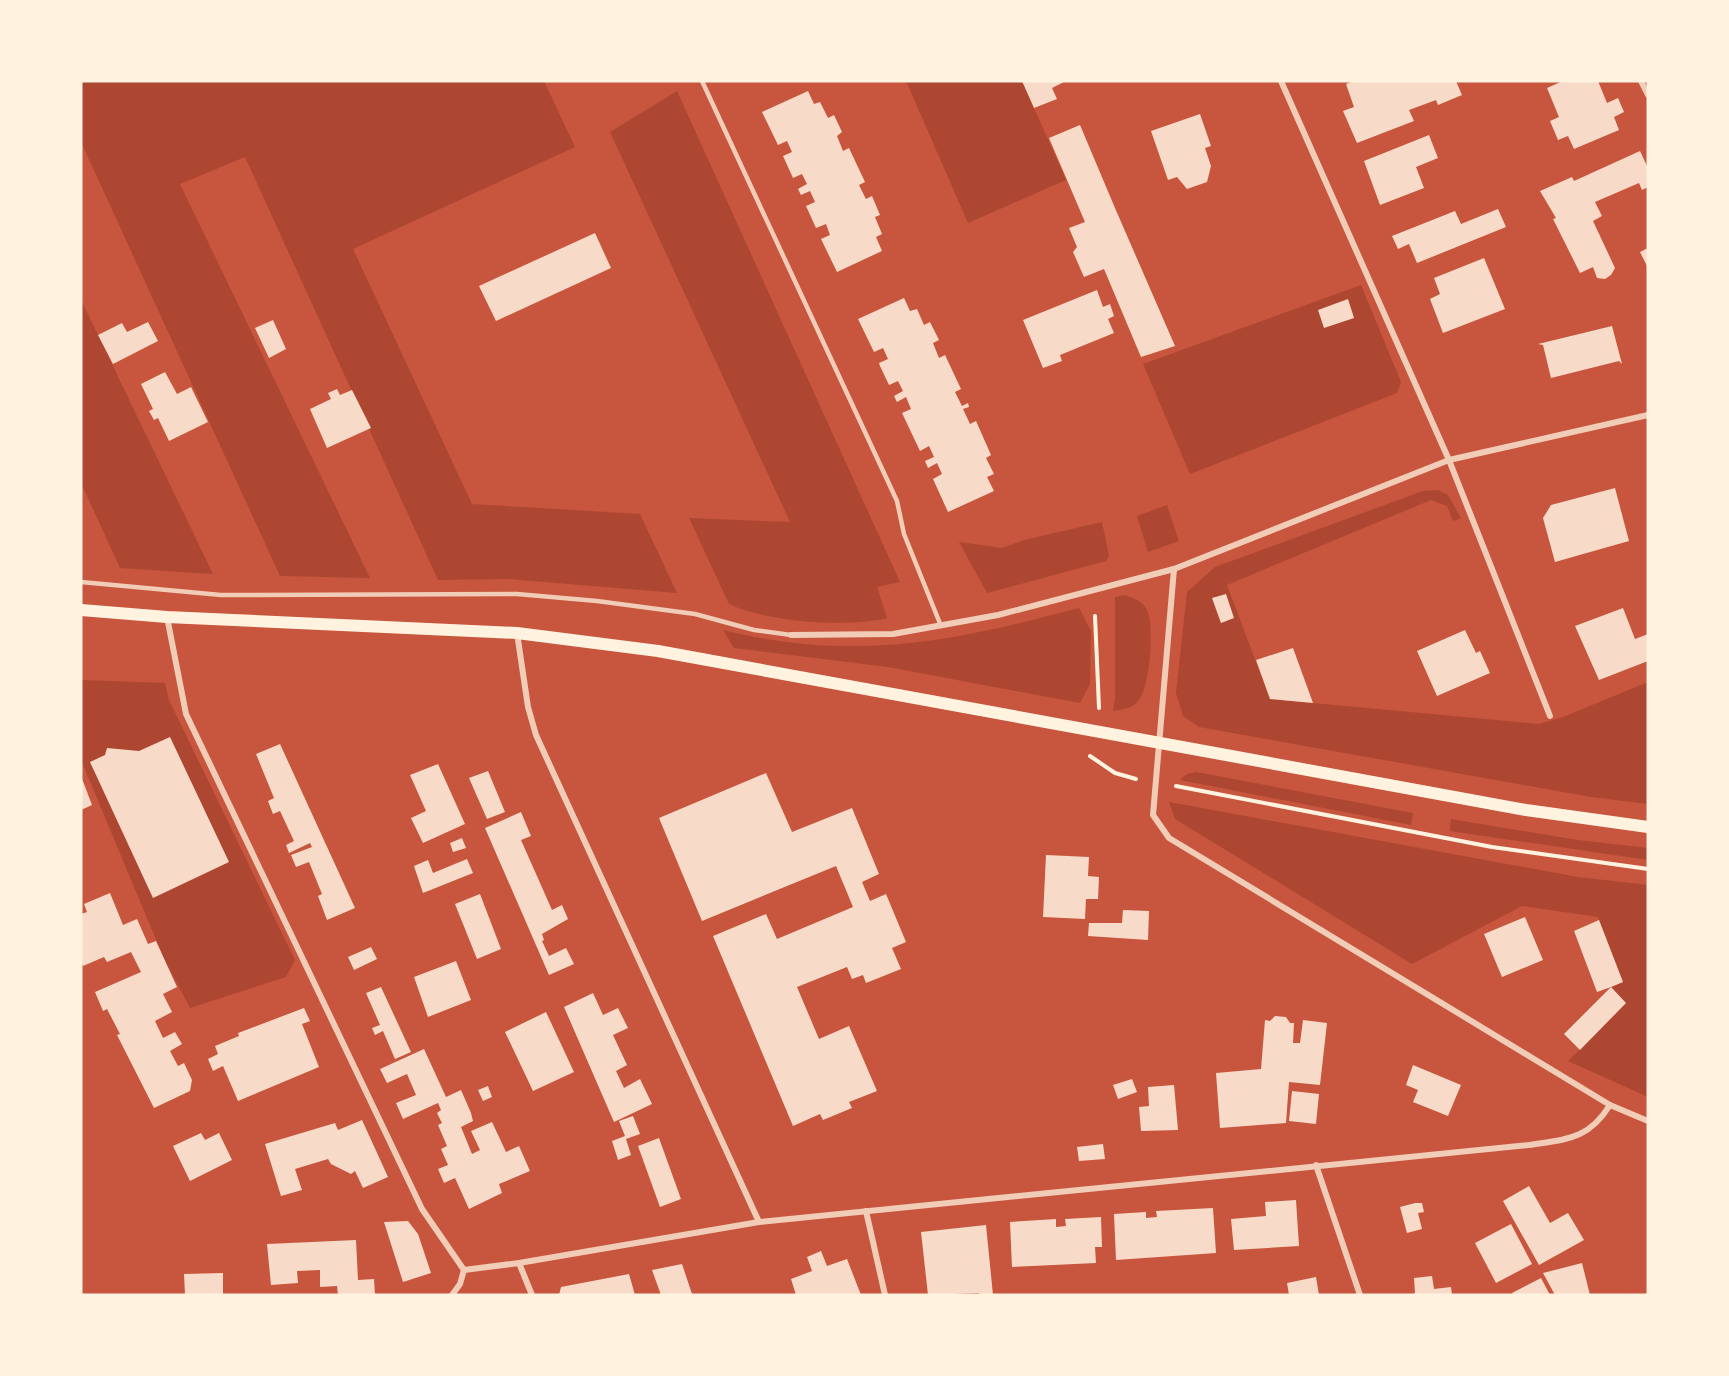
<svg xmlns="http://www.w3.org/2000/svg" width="1729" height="1376" font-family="Arial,sans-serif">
	<rect width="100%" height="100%" fill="#c8553d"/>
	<g fill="#ae4732">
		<path d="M81 81H544L575 147 353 249 472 504 640 514 677 593 507 579 438 580 245 157 180 184 370 578 280 576 81 142Z"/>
		<path d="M906 81H1022L1066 180 968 223Z"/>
		<path d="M677 91 900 582 877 587 887 618C845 628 768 622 729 604L689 518 790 522 610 132Z"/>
		<path d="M1361 285 1401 382 1397 393 1190 474 1143 364Z"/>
		<path d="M81 300 98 335 213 574 120 568 81 483Z"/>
		<path d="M1438 490 1448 495 1461 518 1453 521 1447 506 1431 500 1227 585 1270 699 1539 724 1563 717 1648 682V804L1591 797 1199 727 1183 716 1176 693 1187 592 1215 567 1423 491Z"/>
		<path d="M1167 505 1179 541 1148 552 1137 516Z"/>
		<path d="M1102 522 1109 556 1106 561 987 593 959 542 1002 548 1024 540Z"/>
		<path d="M1125 595C1133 598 1143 601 1147 610 1155 625 1150 689 1138 701 1131 709 1123 709 1113 711L1115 699V597Z"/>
		<path d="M1079 608 1091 631 1090 684 1080 703 888 667 734 648 723 630C855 662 951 642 1079 608Z"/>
		<path d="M81 680 165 683 169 700 295 960 286 977 190 1008 165 961 81 760Z"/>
		<path d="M1196 772 1413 813 1411 825 1180 780 1187 774Z"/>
		<path d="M1169 802 1578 877 1648 885V1097L1568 1061 1626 1003 1611 987 1623 982 1598 917 1522 906 1412 964 1175 819Z"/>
		<path d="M1451 819 1578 840 1648 848V860L1450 831Z"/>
	</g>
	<g fill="#f7dbc8">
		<path d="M1022 81H1066L1052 88 1057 99 1034 108Z"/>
		<path d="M1353 81H1456L1462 95 1438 105 1436 100 1409 110 1414 121 1357 143 1343 111 1354 107 1346 84Z"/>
		<path d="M1563 81H1598L1607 103 1618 98 1624 112 1614 117 1619 130 1574 149 1568 136 1558 140 1550 121 1559 117 1547 88Z"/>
		<path d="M808 91 814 104 820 102 828 118 834 115 842 132 837 136 843 151 849 148 865 182 859 185 866 199 872 196 880 215 875 217 882 234 876 237 882 251 837 272 821 239 830 235 826 224 816 228 806 206 815 202 810 191 801 195 798 189 807 184 802 174 793 178 783 156 792 152 787 141 778 145 762 112Z"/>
		<path d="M1200 114 1211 146 1205 148 1211 166 1207 182 1187 189 1177 177 1168 180 1151 131Z"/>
		<path d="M1080 125 1115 208 1175 346 1141 357 1104 269 1084 277 1073 252 1077 247 1069 228 1085 222 1049 138Z"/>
		<path d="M1429 135 1438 158 1416 167 1424 188 1380 205 1364 161Z"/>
		<path d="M1640 151 1648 168V187L1642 190 1639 183 1595 202 1602 216 1593 221 1615 268 1611 275 1605 279 1597 278 1593 267 1580 273 1553 219 1556 218 1540 191 1572 177 1574 181Z"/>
		<path d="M1498 209 1506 227 1417 263 1409 244 1398 249 1392 236 1455 211 1461 224Z"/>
		<path d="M595 233 611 268 496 321 479 286Z"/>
		<path d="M1648 248V268L1640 252Z"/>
		<path d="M1484 258 1505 309 1443 333 1430 299 1440 294 1434 278Z"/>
		<path d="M1097 290 1103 307 1110 304 1114 316 1108 319 1114 333 1060 355 1062 361 1043 368 1023 320Z"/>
		<path d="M904 298 910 311 917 309 924 325 930 322 939 340 933 343 939 358 945 355 961 389 955 392 962 406 968 403 969 407 963 409 970 424 976 421 991 455 986 458 994 474 987 477 994 491 948 512 933 479 942 474 937 463 928 468 925 461 934 457 929 446 920 451 902 413 911 409 906 397 897 402 894 396 903 391 898 381 889 385 880 366 879 363 888 359 883 348 874 352 858 319Z"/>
		<path d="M1348 299 1354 318 1324 328 1318 310Z"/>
		<path d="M273 320 286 349 269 358 255 328Z"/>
		<path d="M148 322 158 341 113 364 98 335 122 323 127 332Z"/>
		<path d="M1612 326 1622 364 1619 361 1551 378 1543 345 1538 344Z"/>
		<path d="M165 372 177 394 191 387 208 422 169 441 158 418 154 420 149 411 153 409 141 384Z"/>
		<path d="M337 389 340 395 352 390 371 428 327 448 310 409 331 399 328 393Z"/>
		<path d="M1615 488 1629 541 1555 562 1543 518 1551 505Z"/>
		<path d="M1226 594 1234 618 1221 623 1212 598Z"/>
		<path d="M1623 608 1635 639 1648 634V661L1599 680 1575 626Z"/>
		<path d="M1465 630 1476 653 1480 651 1490 673 1437 696 1417 651Z"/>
		<path d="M1293 648 1313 703 1270 699 1256 660Z"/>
		<path d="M170 737 229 862 153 898 90 762 105 755 107 748 139 751Z"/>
		<path d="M280 744 355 908 327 920 318 896 322 894 309 862 296 867 291 855 312 847 310 843 289 853 286 845 294 841 280 811 273 814 268 801 274 798 256 754Z"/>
		<path d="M438 764 465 824 423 843 411 818 426 811 410 775Z"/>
		<path d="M488 771 505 812 487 819 469 778Z"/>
		<path d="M766 773 792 832 852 808 879 874 862 882 870 901 886 894 906 942 892 948 901 969 866 983 863 975 852 979 847 967 797 987 819 1039 849 1026 877 1091 849 1102 852 1108 823 1120 820 1114 793 1126 713 936 766 914 777 939 853 907 836 866 702 921 659 818Z"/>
		<path d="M81 776 92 805 81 810Z"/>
		<path d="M521 812 531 836 521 840 552 910 562 905 568 919 542 934 544 940 542 941 549 956 566 948 574 964 549 975 485 828Z"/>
		<path d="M462 838 466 848 453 852 450 843Z"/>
		<path d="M1046 855 1089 857 1088 876 1099 877 1098 899H1086L1085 919 1043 917Z"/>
		<path d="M467 859 473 873 423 893 414 866 428 860 433 873Z"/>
		<path d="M110 893 123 925 137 919 148 944 156 941 177 987 163 994 172 1012 155 1021 163 1038 175 1032 182 1044 170 1051 178 1066 184 1063 192 1080 190 1091 154 1108 117 1035 120 1034 107 1009 103 1011 95 992 141 972 131 952 107 962 104 957 83 966 81 961V914L87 912 84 904Z"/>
		<path d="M480 894 501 949 477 959 455 904Z"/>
		<path d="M1123 910 1149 911 1148 940 1088 936 1089 923H1122Z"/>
		<path d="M1525 917 1543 960 1502 977 1484 934Z"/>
		<path d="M1599 920 1623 982 1611 987 1626 1003 1580 1050 1564 1034 1611 987 1597 992 1574 931Z"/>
		<path d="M371 947 377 959 354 970 348 957Z"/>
		<path d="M456 961 471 1000 428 1017 414 977Z"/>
		<path d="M381 987 411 1052 395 1059 383 1031 375 1035 372 1028 380 1025 366 993Z"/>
		<path d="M593 993 603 1015 618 1008 628 1028 613 1035 627 1065 616 1071 624 1088 640 1079 652 1104 614 1122 564 1007Z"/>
		<path d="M304 1008 310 1021 302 1024 319 1067 238 1101 223 1066 213 1071 208 1059 218 1054 215 1046 239 1036 238 1033Z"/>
		<path d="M546 1012 574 1072 533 1091 505 1032Z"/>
		<path d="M1275 1016 1286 1017 1290 1023H1294L1293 1043H1300L1303 1020 1327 1023 1320 1085 1289 1082 1286 1123 1220 1128 1216 1073 1261 1069 1265 1020 1270 1021Z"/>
		<path d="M424 1049 446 1097 461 1090 471 1113 473 1121 461 1127 472 1154 480 1150 471 1131 492 1122 506 1152 519 1146 530 1171 499 1184 502 1193 469 1209 455 1178 444 1183 438 1169 448 1165 441 1149 447 1146 438 1125 442 1123 437 1113 441 1110 438 1103 403 1119 396 1103 416 1095 407 1074 387 1083 380 1069Z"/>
		<path d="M1413 1065 1461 1085 1448 1116 1413 1102 1418 1090 1406 1085Z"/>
		<path d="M1132 1079 1137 1092 1118 1099 1113 1085Z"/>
		<path d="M1174 1085 1178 1130 1141 1131 1139 1107 1149 1106 1148 1087Z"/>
		<path d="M488 1086 492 1097 483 1101 478 1090Z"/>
		<path d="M1292 1091 1319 1094 1316 1124 1289 1121Z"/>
		<path d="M633 1116 640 1134 626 1139 631 1155 618 1160 612 1141 625 1136 619 1121Z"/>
		<path d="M362 1120 388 1177 363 1188 355 1171 351 1174 331 1164 328 1159 295 1169 302 1190 281 1196 265 1144 335 1123 338 1130Z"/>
		<path d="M201 1133 205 1140 219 1133 232 1160 190 1181 173 1146Z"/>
		<path d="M659 1138 681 1199 660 1207 638 1146Z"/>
		<path d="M1103 1144 1105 1159 1079 1161 1077 1147Z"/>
		<path d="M1529 1186 1550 1223 1568 1213 1584 1240 1539 1265 1503 1201Z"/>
		<path d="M1296 1200 1299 1246 1234 1250 1231 1219 1266 1216 1265 1202Z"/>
		<path d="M1415 1203H1422L1424 1212 1418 1213 1422 1229 1407 1233 1400 1207Z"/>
		<path d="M1213 1208 1216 1253 1116 1260 1114 1214 1146 1212V1218L1157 1217 1156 1211Z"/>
		<path d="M1101 1217 1102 1247H1095L1096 1263 1012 1267 1010 1222 1056 1219V1227L1066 1226 1065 1219Z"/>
		<path d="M408 1221 418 1234 431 1273 403 1282 384 1222Z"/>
		<path d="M1511 1224 1532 1264 1496 1283 1475 1243Z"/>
		<path d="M986 1225 993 1295H979V1293L928 1295 921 1232Z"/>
		<path d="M356 1240 358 1280 374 1279 375 1295H338L337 1286 320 1287V1270L297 1271 298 1283 271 1285 267 1244Z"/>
		<path d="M821 1251 827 1266 847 1259 861 1295H796L791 1279 812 1271 807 1257Z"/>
		<path d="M1582 1263 1590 1295H1555L1543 1273Z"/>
		<path d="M682 1264 692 1294 661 1295 652 1270Z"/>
		<path d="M223 1273V1295H185L184 1274Z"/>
		<path d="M629 1274 635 1295H559L561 1287Z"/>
		<path d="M1432 1276 1434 1289 1451 1287 1452 1295H1411L1415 1293 1414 1278Z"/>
		<path d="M1316 1277 1319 1295H1289L1287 1283Z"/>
		<path d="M1541 1278 1550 1295H1514L1512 1293Z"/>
	</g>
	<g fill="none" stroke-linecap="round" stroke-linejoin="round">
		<g stroke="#fff3e0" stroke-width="4">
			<path d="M1095 616 1099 708"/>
			<path d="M1090 756 1115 773 1136 779"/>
			<path d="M1176 786 1492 847 1648 869"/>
		</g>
		<g stroke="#f1ccb7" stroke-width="4.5">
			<path d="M702 81 897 501 904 534 941 626"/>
			<path d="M81 582 221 595 517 594 597 601 695 614 754 630 791 635"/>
		</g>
		<g stroke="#f1ccb7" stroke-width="6">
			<path d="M1281 81 1449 460 1550 716"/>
			<path d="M1641 81 1648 95"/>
			<path d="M1174 569 1153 815 1169 838 1610 1105 1648 1121"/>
			<path d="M167 617 186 714 422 1209 464 1270"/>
			<path d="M517 633 528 707 536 735 759 1222"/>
			<path d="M791 635 893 634 998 615 1174 569 1449 460 1648 415"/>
			<path d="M1316 1165 1360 1295"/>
			<path d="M866 1211 885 1295"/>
			<path d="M519 1263 532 1295"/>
			<path d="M464 1270 519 1263 759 1222 1529 1145C1567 1139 1588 1140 1610 1105"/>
			<path d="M452 1295 460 1284 464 1270"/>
		</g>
		<path stroke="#fff3e0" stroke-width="12" d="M81 610 167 617 517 633 658 651 1526 810 1648 827"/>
	</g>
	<rect width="1729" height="1376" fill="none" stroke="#fff3e0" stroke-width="165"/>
</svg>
